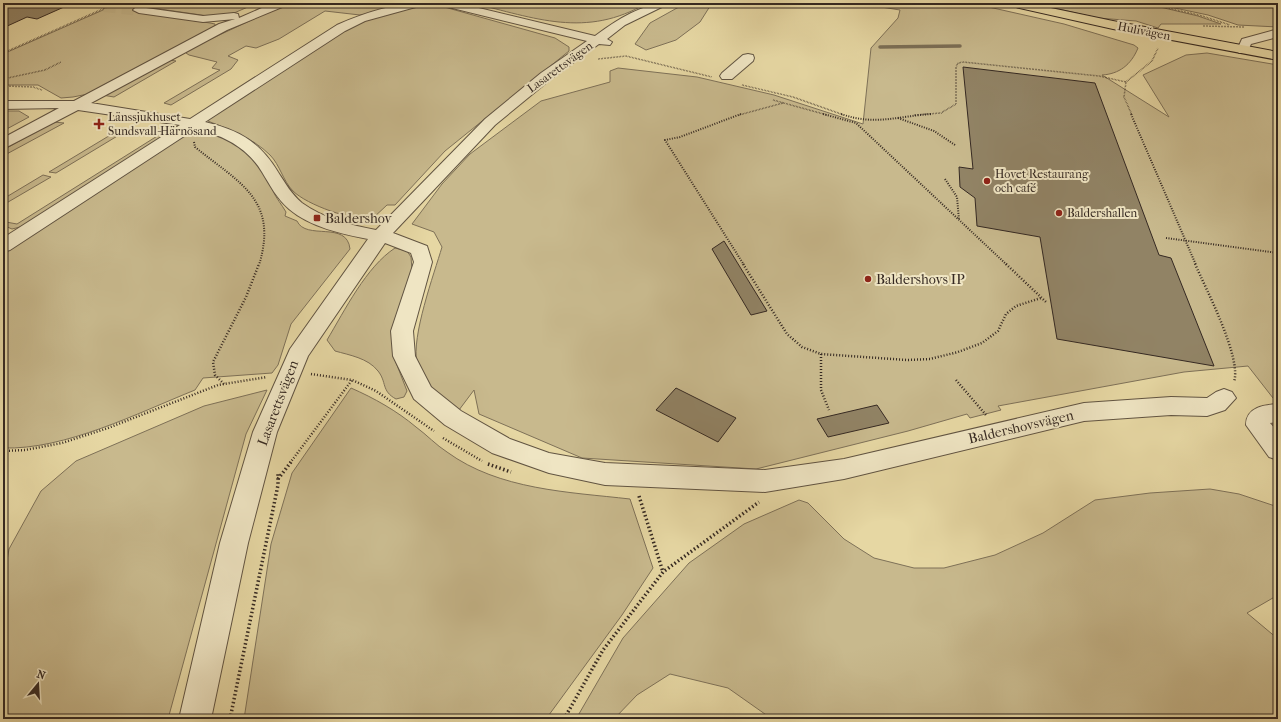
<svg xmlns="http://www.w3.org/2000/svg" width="1281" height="722" font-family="'IM FELL French Canon',serif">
	<rect width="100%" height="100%" fill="#e6d7a3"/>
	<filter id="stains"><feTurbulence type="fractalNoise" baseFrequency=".005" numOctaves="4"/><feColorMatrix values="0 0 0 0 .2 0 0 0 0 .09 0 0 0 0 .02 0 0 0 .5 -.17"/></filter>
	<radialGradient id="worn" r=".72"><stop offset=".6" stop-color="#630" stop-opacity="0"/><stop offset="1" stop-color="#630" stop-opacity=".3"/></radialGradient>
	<g fill="#c8b98d" stroke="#7e7158">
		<path d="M119 3H257L234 13 215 17 146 7 136 12 210 23 215 24V26L88 94 73 97 61 98 38 85H3V54Z"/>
		<path d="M288 3H410L375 14 360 15 325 11 279 39 256 48 246 46 228 56 238 60 231 69 171 105 164 103 220 70 212 68 217 62 189 55 186 53 187 50Z"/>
		<path d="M430 3 555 38 569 47V51L445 151 395 205H387L372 219C353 221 307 205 293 191 283 181 280 165 270 155 252 137 227 129 203 119L341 32 369 19Z"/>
		<path d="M472 3H647C586 39 535 18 472 3Z"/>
		<path d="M686 3H712L700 22 676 40 646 50 635 44 650 23Z"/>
		<path d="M856 3H971L1064 24 1134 45 1138 48C1131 65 1119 74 1102 75L1169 117 1143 75 1186 55 1207 53 1278 65V399L1273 398 1248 366 1184 372 998 406 1001 410 970 418 967 414 908 431 756 469 582 458 479 414 474 390 459 410C444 399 421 382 417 363 411 337 434 274 442 247L434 232 412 224 442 184 470 154 541 101 610 82V71L618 68 697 77 774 95 863 124 871 48 898 18 900 10Z"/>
		<path d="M1032 3H1143L1198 16 1221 24H1161L1158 28 1136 21 1098 18Z"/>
		<path d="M1151 3H1278V27L1238 25 1208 15Z"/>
		<path d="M169 60 176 61 114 97 102 95Z"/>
		<path d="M3 111H19L29 117 3 131Z"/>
		<path d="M54 122 64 123 3 156V150Z"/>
		<path d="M164 125 179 128 24 226 12 229 5 226 6 222 17 224 170 128 160 127Z"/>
		<path d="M122 128 129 129 56 173 49 172Z"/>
		<path d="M188 129C217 131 249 145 264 171 268 177 270 185 273 191 276 198 282 205 286 212L285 216 297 221C306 241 347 220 350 249L291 324 278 365 272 373 203 378 195 390C138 413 65 450 3 448V251Z"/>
		<path d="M43 175 51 177 3 205V199Z"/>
		<path d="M395 248 407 251 411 257 412 270 395 360 407 391 404 397 396 399C381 391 387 382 378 371 368 358 349 355 335 351L327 340C345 310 366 267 395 248Z"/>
		<path d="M351 388C374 398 397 411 416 427 427 435 436 445 447 452 499 490 569 492 630 499L653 568 622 615 546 719H244L271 544 292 473Z"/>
		<path d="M267 390 246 434 168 719H3V584L9 549 41 491 76 461 204 406Z"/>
		<path d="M1210 489 1239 494 1278 507V595L1247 613 1278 639V719H772L728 688 670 674 637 695 614 719H576L623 638 689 563 744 524 799 500 808 503 844 539 874 558 914 568H944L995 555 1043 533 1095 500 1150 493Z"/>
	</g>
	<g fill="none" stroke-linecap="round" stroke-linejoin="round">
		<path stroke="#7b6e55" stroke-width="3.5" d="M880 47 960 46"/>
	</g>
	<g fill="#918365" stroke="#352922">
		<path d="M3 3H73L37 19 27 17 3 28Z"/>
		<path d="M963 67 1095 83 1159 255 1171 258 1214 366 1057 339 1040 237 977 226 975 198 960 187 959 167 973 169Z"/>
		<path d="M724 241 767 311 751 315 712 249Z"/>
		<path d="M676 388 736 418 718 442 656 410Z"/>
		<path d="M877 405 889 423 828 437 817 419Z"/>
	</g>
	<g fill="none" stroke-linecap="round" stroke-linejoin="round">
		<path stroke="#c3b489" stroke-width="12" stroke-dasharray="12 6" stroke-linecap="butt" d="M104 6 139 10"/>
		<g stroke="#615442" stroke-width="2">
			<g id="minor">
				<path d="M273 3H289L287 5 227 30 91 103 190 119 337 25C364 13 394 3 425 3L423 5 365 21 345 31 205 122C239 130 260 142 278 172 285 183 292 195 302 203 324 219 351 225 376 230L485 119 541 73 587 41 440 5 438 3H458L595 36C617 20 642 3 670 3L625 25 607 39 612 42 610 45 599 44 551 79 495 125 393 233 427 246 432 262 413 331 415 356 431 387 461 411 510 439 549 453 605 463 765 470 844 459 1084 403 1171 397 1207 398 1216 392 1224 389 1232 392 1236 398 1225 410 1207 416 1171 415 1084 421 844 479 765 492 605 485 549 473 492 453 445 425 414 399 393 356 391 331 414 262 411 253 385 243 308 356 277 432 248 543 211 719H179L220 543 253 432 290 349 368 239C342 234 310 227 289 209 277 199 270 185 262 172 247 147 223 135 195 129L10 250 3 252V238L180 125 78 110 3 149V138L59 108 3 109V101H74L219 24 235 19 203 22 139 13 133 10 135 8 139 7 203 16 234 13 238 14 239 18Z"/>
				<path d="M1278 29V37L1251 44 1247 53H1239L1237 50 1242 39Z"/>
				<path d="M748 54 753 55 754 58 753 61 732 79H722L720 76 722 73 743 55Z"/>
				<path d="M1278 404V422L1270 423 1278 432V460L1269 457 1246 425C1246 407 1264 405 1278 404Z"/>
			</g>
		</g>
		<g stroke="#352922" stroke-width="2">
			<path id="major" d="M1005 3H1027L1113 21 1278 52V60L1113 29 1011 6Z"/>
		</g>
		<g stroke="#352922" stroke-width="1.5" stroke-dasharray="0.5 1" stroke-linecap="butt">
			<path d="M984 3 997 6"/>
			<path d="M1146 3 1199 15 1230 25"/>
			<path d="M1203 26 1244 27"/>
			<path d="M3 53 116 3"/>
			<path d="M598 59 626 56 712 77"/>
			<path d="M3 79 45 70 61 62"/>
			<path d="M742 85 793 97 844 115"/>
			<path d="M3 86 33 87 42 90"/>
			<path d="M773 100 827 115"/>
			<path d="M739 115 783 103"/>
			<path d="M914 115 941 113 956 104V67L958 63 963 62 1099 76 1126 82"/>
			<path d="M1132 115 1124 97 1126 82 1152 61 1158 48"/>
		</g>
		<g stroke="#352922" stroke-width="2" stroke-dasharray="1 1.5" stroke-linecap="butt">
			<path d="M741 114 680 137 665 140 744 265"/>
			<path d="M823 114 856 123 1007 265"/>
			<path d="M841 114C875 126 898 116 932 114"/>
			<path d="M1131 114 1196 265"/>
			<path d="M898 118 934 131 955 145"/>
			<path d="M194 142 195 147C239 183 279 199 259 265"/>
			<path d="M945 179 957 197 959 220"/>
			<path d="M1166 238 1278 253"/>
		</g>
		<g stroke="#352922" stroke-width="2.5" stroke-dasharray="1 2" stroke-linecap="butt">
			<path d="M743 264 787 334 802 347 821 354 907 360 930 359 958 352 982 343 998 331 1006 314 1016 306 1041 298"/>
			<path d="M1006 264 1046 302"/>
			<path d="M1195 264C1206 289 1242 358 1234 382"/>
			<path d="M821 354V390L829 410"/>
			<path d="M311 374 352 380 376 391 434 431"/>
			<path d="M956 380 986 415"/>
			<path d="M224 384 215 375 213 362 246 297 259 264"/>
			<path d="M443 438 482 461"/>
			<path d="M3 451 25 450 62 443 108 428 218 385 267 377"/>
			<path d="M290 463 352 380"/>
		</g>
		<g stroke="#352922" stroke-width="3.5" stroke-dasharray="1.5 2.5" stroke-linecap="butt">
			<path d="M488 464 511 472"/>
			<path d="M278 479 291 462"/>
			<path d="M639 496 663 572"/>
			<path d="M230 719 278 485V474"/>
			<path d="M564 719 603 650 663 572 759 502"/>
			<path d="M690 719H703"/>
		</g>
		<use href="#minor" fill="#efe5c3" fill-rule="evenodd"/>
		<use href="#major" fill="#e6d7a3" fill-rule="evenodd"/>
	</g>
	<g fill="#8f2418" stroke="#efe5c3" stroke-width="1.5">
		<path d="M97 118h4v4h4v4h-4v4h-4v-4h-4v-4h4z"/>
		<circle cx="987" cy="181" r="4"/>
		<circle cx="1059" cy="213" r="4"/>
		<rect x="313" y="214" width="8" height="8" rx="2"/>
		<circle cx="868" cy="279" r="4"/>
	</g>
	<g text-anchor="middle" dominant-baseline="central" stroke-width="4" stroke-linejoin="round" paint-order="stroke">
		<g font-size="12" fill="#352922" stroke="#efe5c3">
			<text transform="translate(1144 31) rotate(11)">Hulivägen</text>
			<text transform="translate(560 67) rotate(-36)">Lasarettsvägen</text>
		</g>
		<g font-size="12" fill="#352922" stroke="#efe5c3" text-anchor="start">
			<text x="108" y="117">Länssjukhuset<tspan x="108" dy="14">Sundsvall-Härnösand</tspan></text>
			<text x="995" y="174">Hovet Restaurang<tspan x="995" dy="14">och café</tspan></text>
			<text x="1067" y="213">Baldershallen</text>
		</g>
		<g font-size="14" fill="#352922" stroke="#efe5c3" text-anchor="start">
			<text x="325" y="218">Baldershov</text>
			<text x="876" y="279">Baldershovs IP</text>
		</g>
		<g font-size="14" fill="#352922" stroke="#efe5c3">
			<text transform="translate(278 403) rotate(-69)">Lasarettsvägen</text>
			<text transform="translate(1021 427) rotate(-13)">Baldershovsvägen</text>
		</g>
	</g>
	<rect width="1281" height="722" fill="none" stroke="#e6d7a3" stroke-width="16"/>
	<rect x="4" y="4" width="1273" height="714" fill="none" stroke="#352922" stroke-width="2"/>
	<rect x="8" y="8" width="1265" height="706" fill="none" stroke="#352922"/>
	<g transform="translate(38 684) rotate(18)" stroke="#efe5c3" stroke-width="3" paint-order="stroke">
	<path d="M0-3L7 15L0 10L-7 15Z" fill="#352922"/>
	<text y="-6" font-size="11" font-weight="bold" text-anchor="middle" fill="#352922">N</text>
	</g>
	<rect width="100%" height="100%" filter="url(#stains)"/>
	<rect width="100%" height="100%" fill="url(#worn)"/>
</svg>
